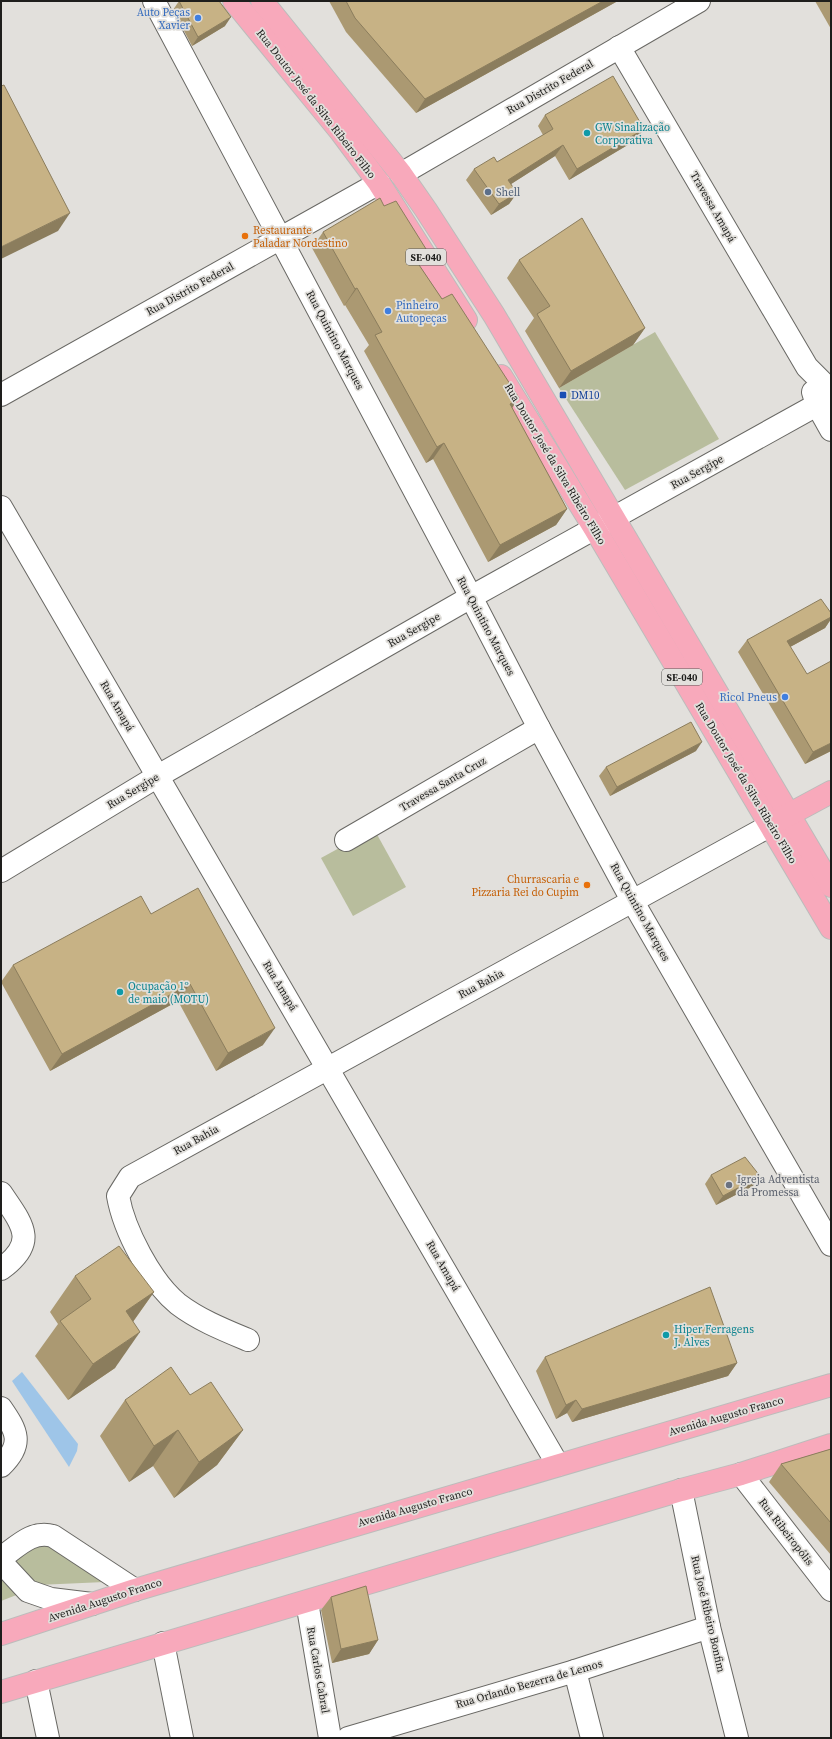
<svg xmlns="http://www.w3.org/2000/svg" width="832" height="1739" font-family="'Source Serif 4',serif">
	<rect width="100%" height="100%" fill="#e2e0dc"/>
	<g fill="#b8bd9d">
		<path d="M655 332 719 439 625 490 559 388Z"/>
		<path d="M374 829 406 887 353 916 321 858Z"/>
		<path d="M50 1540 105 1582 37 1585 13 1564 17 1554Z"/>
		<path d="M1 1577 19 1594 1 1601Z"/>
	</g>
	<path fill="#9ec5e8" d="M22 1372 78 1444 77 1451 69 1467 12 1381Z"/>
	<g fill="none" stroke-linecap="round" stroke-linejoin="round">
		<g stroke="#696864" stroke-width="24">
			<g id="minor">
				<path d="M154 1 471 597 539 728 633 902 831 1245"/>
				<path d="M619 47 807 367 831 391"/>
				<path d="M401 174 699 1"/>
				<path d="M813 392 817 405 831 430"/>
				<path d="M1 395 379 183"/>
				<path d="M1 507 558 1465"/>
				<path d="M346 840 539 728"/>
				<path d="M1 871 158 776 471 597 831 397"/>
				<path d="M1 1193C22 1224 39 1242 1 1269"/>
				<path d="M248 1340C224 1330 199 1320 178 1304 151 1282 124 1230 118 1196L130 1177C343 1058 558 944 771 825"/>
				<path d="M1 1408C17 1431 24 1444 1 1466"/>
				<path d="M741 1474 831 1590"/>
				<path d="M681 1490 709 1627 737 1738"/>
				<path d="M1 1558C18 1546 32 1530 53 1536L135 1590"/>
				<path d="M1 1562 28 1591 51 1599 92 1604"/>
				<path d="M307 1602 330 1738"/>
				<path d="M163 1643 182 1738"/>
				<path d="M575 1671 592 1738"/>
				<path d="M36 1681 48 1738"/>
				<path d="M348 1738 575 1671 709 1627"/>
			</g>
		</g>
		<g stroke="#bcbcbb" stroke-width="24">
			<g id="major">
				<path d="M234 1 341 132 379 183 466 320"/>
				<path d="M262 1 401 174 426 210 494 315 831 886"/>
				<path d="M501 376 595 529 831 928"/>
				<path d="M777 821 831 792"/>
				<path d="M1 1634 135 1590 831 1385"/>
				<path d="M1 1692 681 1490 741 1474 831 1445"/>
			</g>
		</g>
		<use href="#minor" stroke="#fff" stroke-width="22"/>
		<use href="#major" stroke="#f8a9bb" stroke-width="22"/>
	</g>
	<g fill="#ab9972">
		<path d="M179 1 225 26 192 46 173 10Z"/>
		<path d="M329 1H617L616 2 416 113 346 32Z"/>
		<path d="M815 1H831V29Z"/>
		<path d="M545 115 644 129 636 140 569 180 555 156 511 184 517 193 509 204 491 215 466 180 474 169 497 162 543 135 538 126Z"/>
		<path d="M323 232 417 262 442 299 519 398 512 408 567 509 556 525 488 562 433 459 426 463 364 351 369 345 345 305 344 306 312 248Z"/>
		<path d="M519 260 645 328 633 345 559 388 525 331 534 318 507 278Z"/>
		<path d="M831 613V619L825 628 790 647 831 751 805 764 738 652 747 640Z"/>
		<path d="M696 751 610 796 599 776 606 767Z"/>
		<path d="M151 914 263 1045 216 1071 178 1001 50 1071 1 982 13 965Z"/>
		<path d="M711 1175 753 1186 716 1205 705 1184Z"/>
		<path d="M75 1276 154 1292 133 1322 115 1368 68 1400 35 1356 58 1324 50 1312Z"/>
		<path d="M545 1357 737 1363 728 1376 572 1422 567 1413 556 1419 536 1371Z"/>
		<path d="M190 1395 243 1430 217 1465 174 1498 153 1466 129 1482 100 1436 125 1400Z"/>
		<path d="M831 1449V1555L769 1482 781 1464Z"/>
		<path d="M331 1597 378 1640 369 1654 332 1663 321 1610Z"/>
	</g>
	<g fill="#8b7d5d">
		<path d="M603 1H617L616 2 416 113 425 99Z"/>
		<path d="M231 17 225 26 192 46 198 37Z"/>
		<path d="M644 129 636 140 569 180 577 169Z"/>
		<path d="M563 145 555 156 500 191 508 180Z"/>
		<path d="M517 193 509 204 491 215 499 204Z"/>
		<path d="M70 213 58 231 1 259V247Z"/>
		<path d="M426 249 415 265 413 256Z"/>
		<path d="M357 288 345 305 344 306 355 289Z"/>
		<path d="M645 328 633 345 559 388 571 371Z"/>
		<path d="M519 398 507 415 510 404Z"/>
		<path d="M444 443 433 459 426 463 437 447Z"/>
		<path d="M567 509 556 525 488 562 500 545Z"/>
		<path d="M831 617V619L825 628 779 653 787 641Z"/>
		<path d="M702 742 696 751 610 796 617 787Z"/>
		<path d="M831 743V751L805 764 813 752Z"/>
		<path d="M190 984 178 1001 50 1071 62 1054Z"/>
		<path d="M275 1028 263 1045 216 1071 228 1053Z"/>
		<path d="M760 1176 753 1186 716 1205 723 1196Z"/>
		<path d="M154 1292 129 1327 126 1311Z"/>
		<path d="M140 1332 115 1368 68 1400 93 1364Z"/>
		<path d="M737 1363 728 1376 572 1422 582 1409Z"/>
		<path d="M576 1400 567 1413 556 1419 566 1405Z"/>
		<path d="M178 1430 153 1466 129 1482 154 1446Z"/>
		<path d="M243 1430 217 1465 174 1498 199 1462Z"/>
		<path d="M378 1640 369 1654 332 1663 341 1649Z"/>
	</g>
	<g fill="#c7b285" stroke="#8b7d5d">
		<path d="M179 1H219L231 17 198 37Z"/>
		<path d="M346 1H603L425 99 355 18Z"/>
		<path d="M613 76 644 129 577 169 563 145 508 180 517 193 499 204 474 169 494 157 497 162 553 129 545 115Z"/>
		<path d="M4 85 70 213 1 247V86Z"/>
		<path d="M380 198 384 206 396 201 426 249 413 256 442 299 452 294 519 398 510 404 567 509 500 545 444 443 437 447 375 335 382 332 357 288 355 289 323 232Z"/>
		<path d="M582 218 645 328 571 371 537 314 550 306 519 260Z"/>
		<path d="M821 599 831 613V617L787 641 807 674 831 661V743L813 752 747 640Z"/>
		<path d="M691 722 702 742 617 787 606 767Z"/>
		<path d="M198 888 275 1028 228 1053 190 984 62 1054 13 965 141 896 151 914Z"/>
		<path d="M745 1157 760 1176 723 1196 711 1175Z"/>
		<path d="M119 1246 154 1292 126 1311 140 1332 93 1364 60 1321 91 1299 75 1276Z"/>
		<path d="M710 1287 737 1363 582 1409 576 1400 566 1405 545 1357Z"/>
		<path d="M171 1367 190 1395 211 1382 243 1430 199 1462 178 1430 154 1446 125 1400Z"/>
		<path d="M831 1449V1523L781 1464Z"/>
		<path d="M366 1586 378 1640 341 1649 331 1597Z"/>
	</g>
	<g fill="#3f7fe0" stroke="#e2e0dc" stroke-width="1.5">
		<circle cx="198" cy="18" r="4"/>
		<circle cx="388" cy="311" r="4"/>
		<circle cx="785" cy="697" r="4"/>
	</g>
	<g fill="#0f9aa8" stroke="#e2e0dc" stroke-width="1.5">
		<circle cx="587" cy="133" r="4"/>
		<circle cx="120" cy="992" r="4"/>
		<circle cx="666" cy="1335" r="4"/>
	</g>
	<circle fill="#5c6f8a" stroke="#e2e0dc" stroke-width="1.5" cx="488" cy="192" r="4"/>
	<g fill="#e8710a" stroke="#e2e0dc" stroke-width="1.5">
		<circle cx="245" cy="236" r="4"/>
		<circle cx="587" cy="885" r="4"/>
	</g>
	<rect fill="#1a4fb4" stroke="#e2e0dc" stroke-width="1.5" x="559" y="391" width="8" height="8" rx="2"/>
	<circle fill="#6b7280" stroke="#e2e0dc" stroke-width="1.5" cx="729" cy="1185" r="4"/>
	<g text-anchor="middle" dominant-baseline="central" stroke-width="3.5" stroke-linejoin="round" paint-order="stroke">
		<g fill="#e2e0dc" stroke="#595856" stroke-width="1">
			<rect x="406" y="249" width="40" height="16" rx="3"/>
			<rect x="662" y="669" width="40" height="16" rx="3"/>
		</g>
		<g font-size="10" font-weight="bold" fill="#1e1e1c">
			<text x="426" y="257">SE-040</text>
			<text x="682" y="677">SE-040</text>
		</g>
		<g font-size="11" fill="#366cbe" stroke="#e2e0dc" text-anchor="end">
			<text x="190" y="12">Auto Peças<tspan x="190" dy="13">Xavier</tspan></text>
			<text x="396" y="305" text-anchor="start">Pinheiro<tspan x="396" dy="13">Autopeças</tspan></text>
			<text x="777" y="697">Ricol Pneus</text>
		</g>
		<g font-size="11" fill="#1e1e1c" stroke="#e2e0dc">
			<text transform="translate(550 87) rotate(-30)">Rua Distrito Federal</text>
			<text transform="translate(316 104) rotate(52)">Rua Doutor José da Silva Ribeiro Filho</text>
			<text transform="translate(713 207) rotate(60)">Travessa Amapá</text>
			<text transform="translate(190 289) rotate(-29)">Rua Distrito Federal</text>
			<text transform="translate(335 340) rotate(62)">Rua Quintino Marques</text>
			<text transform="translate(555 464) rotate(59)">Rua Doutor José da Silva Ribeiro Filho</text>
			<text transform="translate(697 472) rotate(-29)">Rua Sergipe</text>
			<text transform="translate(486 626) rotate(62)">Rua Quintino Marques</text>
			<text transform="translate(414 630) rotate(-30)">Rua Sergipe</text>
			<text transform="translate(117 706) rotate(60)">Rua Amapá</text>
			<text transform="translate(746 783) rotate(59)">Rua Doutor José da Silva Ribeiro Filho</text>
			<text transform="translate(443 784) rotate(-30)">Travessa Santa Cruz</text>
			<text transform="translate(133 791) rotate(-31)">Rua Sergipe</text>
			<text transform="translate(640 912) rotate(61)">Rua Quintino Marques</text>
			<text transform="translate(481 984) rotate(-28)">Rua Bahia</text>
			<text transform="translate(280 986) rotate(59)">Rua Amapá</text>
			<text transform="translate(196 1140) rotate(-29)">Rua Bahia</text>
			<text transform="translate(443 1266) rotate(60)">Rua Amapá</text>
			<text transform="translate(726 1416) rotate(-16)">Avenida Augusto Franco</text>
			<text transform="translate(415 1507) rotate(-16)">Avenida Augusto Franco</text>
			<text transform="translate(786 1532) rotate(52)">Rua Ribeiropólis</text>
			<text transform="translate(105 1600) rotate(-18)">Avenida Augusto Franco</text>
			<text transform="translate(708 1614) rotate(77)">Rua José Ribeiro Bonfim</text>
			<text transform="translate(318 1670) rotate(80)">Rua Carlos Cabral</text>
			<text transform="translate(529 1684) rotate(-16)">Rua Orlando Bezerra de Lemos</text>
		</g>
		<g font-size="11" fill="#0d838f" stroke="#e2e0dc" text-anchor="start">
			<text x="595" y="127">GW Sinalização<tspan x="595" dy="13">Corporativa</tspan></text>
			<text x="128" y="986">Ocupação 1º<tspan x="128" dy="13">de maio (MOTU)</tspan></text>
			<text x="674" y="1329">Hiper Ferragens<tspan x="674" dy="13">J. Alves</tspan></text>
		</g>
		<g font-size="11" fill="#4e5e75" stroke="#e2e0dc" text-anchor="start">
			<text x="496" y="192">Shell</text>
		</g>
		<g font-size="11" fill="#c56008" stroke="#e2e0dc" text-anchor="start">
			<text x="253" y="230">Restaurante<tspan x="253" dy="13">Paladar Nordestino</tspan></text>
			<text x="579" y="879" text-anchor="end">Churrascaria e<tspan x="579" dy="13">Pizzaria Rei do Cupim</tspan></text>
		</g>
		<g font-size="11" fill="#164399" stroke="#e2e0dc" text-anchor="start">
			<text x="571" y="395">DM10</text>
		</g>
		<g font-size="11" fill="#5b616d" stroke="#e2e0dc" text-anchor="start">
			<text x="737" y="1179">Igreja Adventista<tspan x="737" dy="13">da Promessa</tspan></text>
		</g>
	</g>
	<rect width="832" height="1739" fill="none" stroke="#1e1e1c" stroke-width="4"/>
</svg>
